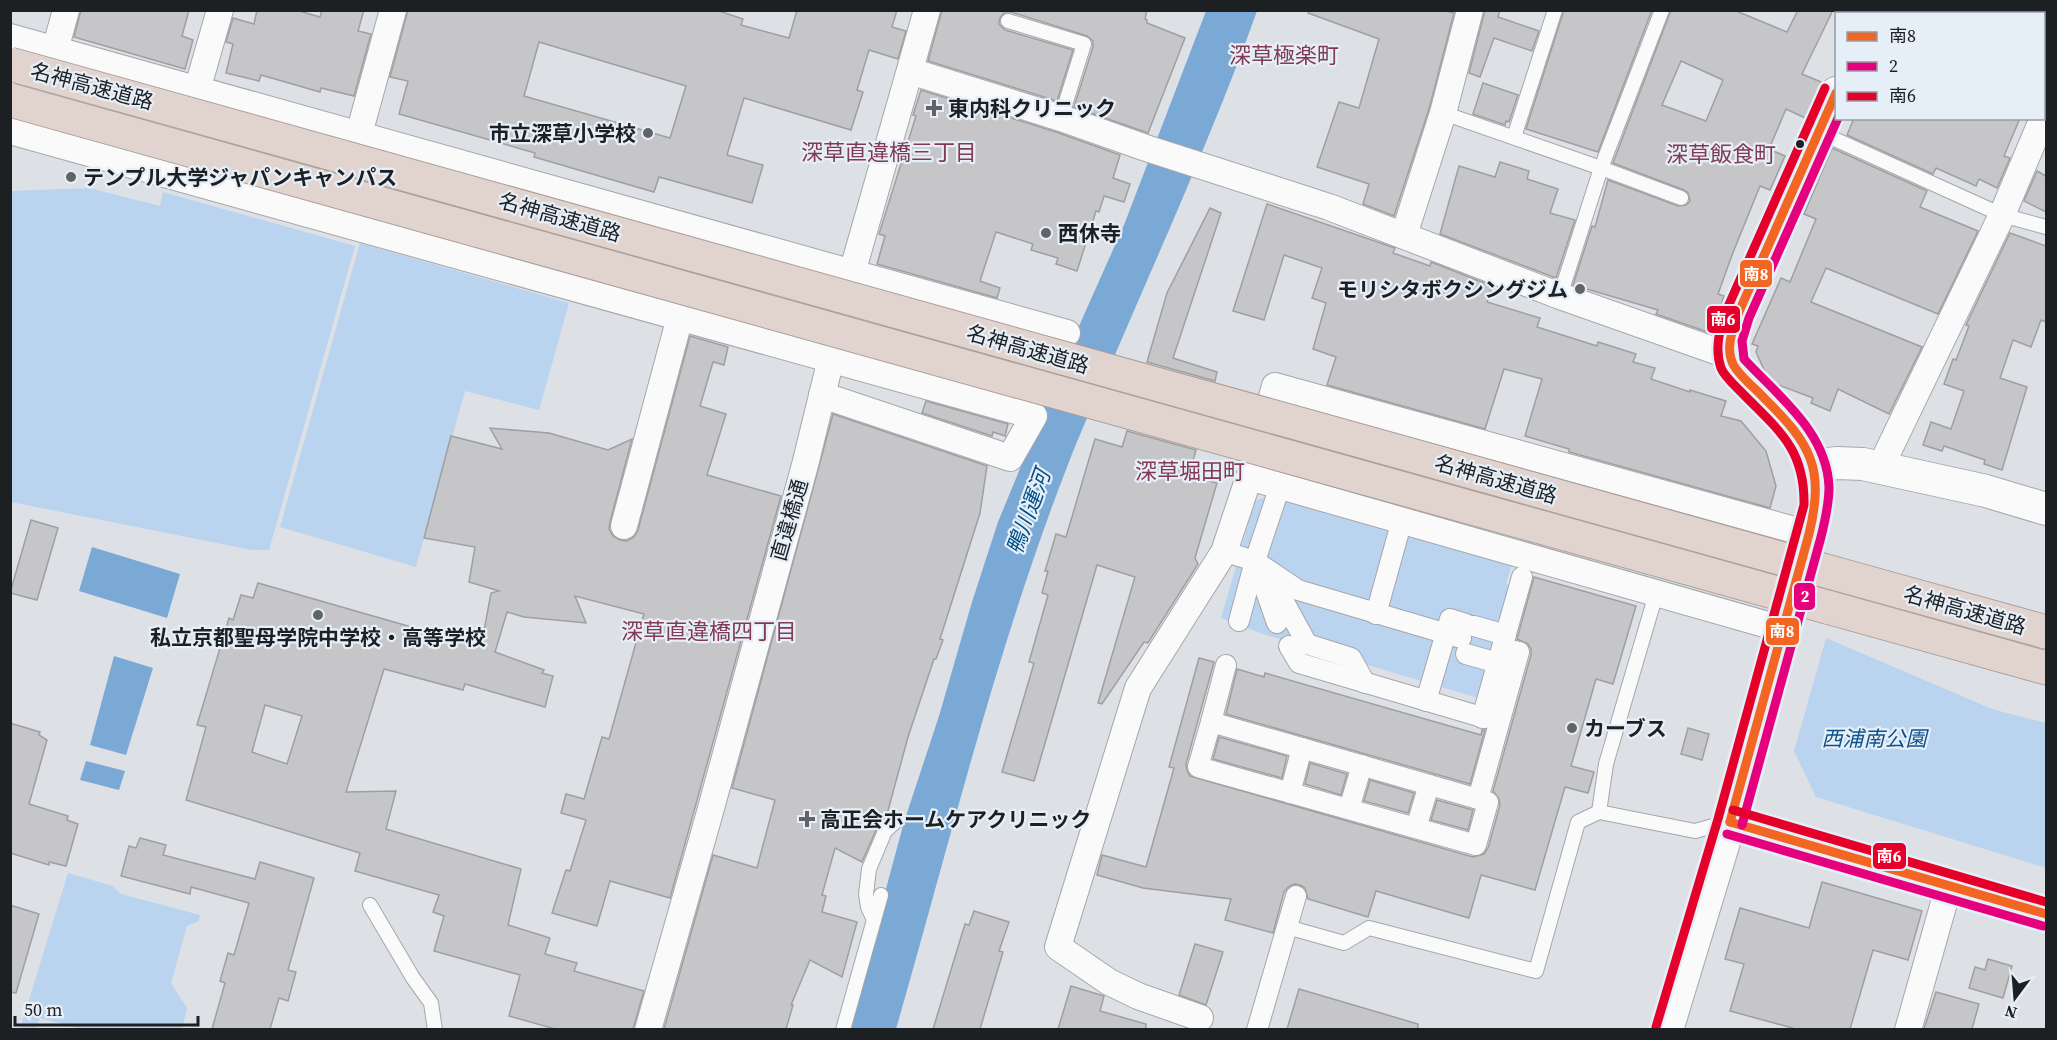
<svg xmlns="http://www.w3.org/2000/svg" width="2057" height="1040" font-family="'Source Serif 4','Noto Sans JP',serif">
	<rect width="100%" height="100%" fill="#dde1e6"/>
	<g fill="#bad3ef">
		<path d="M89 188 160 206 163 192 355 246 269 550H252L11 502V191Z"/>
		<path d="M360 243 569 303 539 410 465 391 416 567 280 527Z"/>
		<path d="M1267 496 1512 565 1506 583 1509 587 1485 700 1260 633 1221 618 1255 501Z"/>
		<path d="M1826 638 1992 709 2046 723V868L1816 797 1794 751Z"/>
		<path d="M68 873 113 886 121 894 200 915 199 921 187 926 171 983 187 1008 182 1029H81L40 1018 36 1029H20Z"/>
	</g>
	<g fill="#7aa9d6">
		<path d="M1206 11H1257C1215 128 1163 243 1114 357 1098 394 1081 430 1067 467 996 650 950 842 896 1029L848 1030 904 822 939 716 972 602 998 522 1075 335 1124 225Z"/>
		<path d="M92 547 180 574 167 618 79 591Z"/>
		<path d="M114 656 153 668 126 755 90 745Z"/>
		<path d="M86 761 125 771 119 790 80 780Z"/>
	</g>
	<g fill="#c6c6c9" stroke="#9f9fa2" stroke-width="1.5" fill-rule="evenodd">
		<path d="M81 10H189L182 36 193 40 185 69 74 37Z"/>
		<path d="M257 10H296L320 17 322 10H364L358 31 371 34 354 96 321 88 320 92 261 75 259 81 226 73 233 44 226 42 233 18 254 24Z"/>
		<path d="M408 10H716L743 19 741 25 789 38 797 10H897L892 27 906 31 898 59 869 50 857 90 863 92 851 130 744 98 727 155 763 165 752 203 659 177 654 192 534 157 535 153 399 114 408 81 390 77ZM539 42 686 86 670 138 524 96Z"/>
		<path d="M942 10H1147L1145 19 1147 20V23L1185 38 1148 133 1074 107 1093 47V41L1087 36 1011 12H1005L1000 18 999 24 1005 30 1073 50 1057 101 928 61Z"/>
		<path d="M1309 10H1442L1454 13 1429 109 1394 216 1363 204 1369 184 1317 167 1339 102 1359 108 1379 39 1308 13Z"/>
		<path d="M1485 10H1500L1498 17 1539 31 1532 51 1494 38 1480 77 1469 73Z"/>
		<path d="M1564 10H1652L1598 152 1526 129Z"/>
		<path d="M1671 10H1734L1787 32 1798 10H1833L1802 74 1821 82 1805 118 1786 109 1769 149 1785 156 1770 190 1760 186 1732 255 1718 294 1724 296 1713 334 1656 314 1658 310 1573 285 1592 226 1595 227 1608 180 1678 206 1686 205 1690 201 1688 193 1684 190 1613 163ZM1681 61 1723 80 1706 121 1662 105Z"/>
		<path d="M1483 83 1518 95 1509 122 1506 121 1505 125 1473 114Z"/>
		<path d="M921 90 1056 132 1120 155 1113 178 1130 184 1124 202 1104 196 1099 212 1096 211 1077 271 1056 264 1058 258 1031 250 1033 244 996 232 980 281 1000 288 997 298 877 264 885 236 879 234 916 116 913 115Z"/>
		<path d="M1854 118H2020L2004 156 2010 158 1997 188 1979 179 1976 186 1936 168 1933 174 1847 135Z"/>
		<path d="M1832 148 1927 191 1920 207 1978 231 1938 314 1826 268 1811 302 1922 347 1889 414 1838 389 1830 411 1811 403 1813 398 1776 384 1766 374 1756 352 1758 346 1752 344 1781 278 1790 282 1816 219 1804 214Z"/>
		<path d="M1500 162 1529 171 1527 179 1558 189 1550 213 1575 220 1556 278 1440 234 1459 166 1495 177Z"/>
		<path d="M2037 171 2046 176V212L2024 201Z"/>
		<path d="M1267 204 1395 248 1393 253 1430 266 1431 262 1492 286 1487 302 1540 318 1537 327 1597 346 1598 342 1636 354 1633 362 1655 368 1651 379 1690 392V390L1726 401 1721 416 1741 421 1766 451 1776 486 1770 508 1569 452V449L1525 436 1542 379 1504 369 1485 429 1327 385 1336 357 1313 349 1326 303 1312 298 1322 268 1284 255 1264 320 1233 311Z"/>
		<path d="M1210 208 1221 213 1173 358 1217 372 1215 381 1147 362 1167 293Z"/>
		<path d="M2010 233 2046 246V322L2041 320 2031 347 2013 340 2000 378 2027 387 2002 470 1984 464 1985 460 1944 446 1942 451 1923 445 1931 422 1951 429 1964 391 1944 384 1953 359 1956 360 1969 326 1966 325Z"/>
		<path d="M690 336 728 347 724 365 713 362 700 406 726 414 707 475 781 496 670 898 610 881 597 926 552 913 566 870 570 871 586 820 561 813 566 794 584 799 602 737 609 739 644 614 575 596 586 623 524 617 507 612 495 652 544 670 542 673 553 676 545 707 465 684 463 690 384 669 346 792 396 791 386 829 521 869 508 925 550 938 545 954 577 963 574 971 644 991 633 1029H555L509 1016 520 975 434 951 444 916 433 912 439 895 355 871 360 853 186 800 206 727 197 725 229 618 233 620 241 595 253 598 258 583 481 647 491 593 499 591 469 582 475 547 424 538 451 436 502 449 490 428 549 433 608 450 632 439 610 522 609 529 613 536 620 540 627 541 634 537 638 530ZM265 705 302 716 287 764 252 752Z"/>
		<path d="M926 401 1008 424 1005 436 993 432 992 436 922 413Z"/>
		<path d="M833 414 987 466 980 513 940 639 943 640 936 659H934L908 737 886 818 877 828 862 862 835 848 822 895 826 896 822 912 857 922 842 977 810 960 791 1005H793L786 1029H664L713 855 757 868 775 800 732 788Z"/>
		<path d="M1127 431 1196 450 1189 475 1217 483 1195 558 1198 564 1148 643 1144 642 1102 704 1098 703 1135 577 1097 565 1034 781 1002 772 1034 663 1029 662 1048 595 1042 593 1048 571H1045L1056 534 1066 537 1095 439 1122 447Z"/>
		<path d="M31 520 58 528 37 600 10 593Z"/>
		<path d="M1534 577 1636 606 1613 684 1596 679 1571 766 1594 772 1588 793 1565 787 1535 890 1481 875 1469 918 1376 891 1368 917 1308 899 1305 888 1300 885 1294 884 1288 887 1284 892 1273 933 1225 920 1231 899 1143 888 1097 875 1102 855 1146 867 1174 768 1169 767 1199 658 1214 662 1186 764 1187 770 1190 776 1473 857 1484 854 1488 848 1500 805 1499 799 1493 791 1531 655V649L1528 644 1517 639Z"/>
		<path d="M1237 669 1264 677 1265 673 1481 735 1482 730H1485L1470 784 1226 714Z"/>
		<path d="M10 723 40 732 39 735 47 740 29 804 68 816 67 820 78 824 66 866 49 862V865L10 853Z"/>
		<path d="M1688 728 1709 734 1702 760 1681 754Z"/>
		<path d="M1219 737 1287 756 1282 778 1213 759Z"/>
		<path d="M1310 763 1347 774 1341 795 1305 784Z"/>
		<path d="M1370 780 1414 793 1408 813 1364 801Z"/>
		<path d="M1437 800 1473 810 1468 830 1431 820Z"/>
		<path d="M140 838 166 845 163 855 255 879 260 862 314 878 288 970 296 972 288 1001 279 998 270 1029H212L225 983 220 981 228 953 234 955 249 903 191 887 190 894 121 876 129 846 136 848Z"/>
		<path d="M1822 882 1922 911 1908 960 1873 950 1850 1029H1796L1730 1011 1744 964 1725 959 1740 908 1809 928Z"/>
		<path d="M10 905 39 914 16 993 10 992Z"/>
		<path d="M974 911 1009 922 999 951 1003 952 980 1029H933L965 924 969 925Z"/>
		<path d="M1195 944 1223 952 1206 1005 1179 995Z"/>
		<path d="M1988 959 2012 966 2003 998 1969 988 1975 967 1985 970Z"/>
		<path d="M1071 986 1104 996 1100 1011 1146 1024V1029H1058Z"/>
		<path d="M1299 989 1418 1024V1029H1287Z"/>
		<path d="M1936 992 1979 1004 1972 1029H1924Z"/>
	</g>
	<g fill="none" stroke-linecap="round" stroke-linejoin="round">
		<g stroke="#a4a7ab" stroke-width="16">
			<g id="service">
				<path d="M1008 21 1084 44 1061 118"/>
				<path d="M1443 113 1601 168 1681 198"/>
				<path d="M1819 132 2002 215 2046 227"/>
				<path d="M1514 137 1555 10"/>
				<path d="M1560 296 1601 168 1662 10"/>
				<path d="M1599 812 1606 764 1656 594"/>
				<path d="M370 905 413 978 431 1003 435 1030"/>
				<path d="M874 920 868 907 866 894 869 869 885 831 897 820"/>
				<path d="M1287 927 1344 943 1369 928 1536 971 1578 822 1599 812 1695 831 1728 822"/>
				<path d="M843 1030 881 895"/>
			</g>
		</g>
		<g stroke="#a4a7ab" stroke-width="22">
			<g id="pedestrian">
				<path d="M1232 554 1255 561 1298 590 1461 638"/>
				<path d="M1264 573 1284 602 1307 644 1351 658 1365 683"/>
				<path d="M1263 583 1277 623"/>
				<path d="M1376 614 1399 531"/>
				<path d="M1239 621 1255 561 1277 495"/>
				<path d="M1474 626 1506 635"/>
				<path d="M1289 646 1299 663 1485 718"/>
				<path d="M1466 654 1498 663"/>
				<path d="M1226 665 1211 722 1478 799 1519 652 1505 649"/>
				<path d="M1426 701 1450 619 1466 624"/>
				<path d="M1482 718 1522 577"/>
				<path d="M1211 722 1198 767 1476 845 1488 802 1478 799"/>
				<path d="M1290 793 1302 748"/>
				<path d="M1349 809 1362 765"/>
				<path d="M1416 828 1429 785"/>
				<path d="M1257 1030 1296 896"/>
			</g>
		</g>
		<g stroke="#a4a7ab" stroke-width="28">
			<g id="minor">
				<path d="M10 37 1067 333"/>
				<path d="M55 50 66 10"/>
				<path d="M910 71 1061 118 1146 148 1329 207 1560 296 1730 356"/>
				<path d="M197 90 220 10"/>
				<path d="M10 131 1034 416 1010 458 822 395"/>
				<path d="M359 134 393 10"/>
				<path d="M1404 235 1443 113 1470 10"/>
				<path d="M1253 466 1275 386 1809 534"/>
				<path d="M1880 468 2002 215 2043 118"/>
				<path d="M624 526 680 317"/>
				<path d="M1200 1018 1138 996 1109 982 1058 947 1138 688 1224 552 1249 477 1782 629"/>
				<path d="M648 1030 710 812 805 465 852 273 927 10"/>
				<path d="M1908 1030 1949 885"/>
			</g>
		</g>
		<g stroke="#a4a7ab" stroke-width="34">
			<g id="tertiary">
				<path d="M1872 14 1873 10"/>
				<path d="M1813 466 1837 463 1863 464 1986 491 2046 509"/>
				<path d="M1730 822 2046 914"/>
				<path d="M1667 1030 1730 822 1816 507C1816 498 1817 488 1816 479 1809 431 1762 399 1733 365 1726 346 1732 331 1738 314L1836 93"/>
			</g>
		</g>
		<g stroke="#ab9d99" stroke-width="35">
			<g id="motorway">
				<path d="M1837 574 2046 632"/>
				<path d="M1827 607 2046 668"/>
			</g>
		</g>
		<use href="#service" stroke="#fafafb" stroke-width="14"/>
		<use href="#pedestrian" stroke="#fafafb" stroke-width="20"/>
		<use href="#minor" stroke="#fafafb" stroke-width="26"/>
		<use href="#tertiary" stroke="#fafafb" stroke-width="32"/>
		<use href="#motorway" stroke="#e1d3ce" stroke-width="33"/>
		<g stroke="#ab9d99" stroke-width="35" stroke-linecap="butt">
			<g id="motorway-bridge">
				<path d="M10 64 1837 574"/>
				<path d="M10 100 1827 607"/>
			</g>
		</g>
		<use href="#motorway-bridge" stroke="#e1d3ce" stroke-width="33"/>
		<g stroke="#e6eff8" stroke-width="14">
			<g id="bus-1">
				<path d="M1730 822 1809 534C1825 468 1811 444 1764 398 1755 388 1739 376 1733 364 1725 348 1733 329 1738 314L1836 93"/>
				<path d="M1730 822 2046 914"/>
			</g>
		</g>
		<g stroke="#e6eff8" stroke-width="14">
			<g id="bus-2">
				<path d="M1742 825 1821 537C1825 521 1829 504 1829 487 1827 432 1778 396 1744 359L1742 341 1749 318 1838 118"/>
				<path d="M1727 834 2043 926"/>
			</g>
		</g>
		<g stroke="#e6eff8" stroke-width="14">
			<g id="bus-3">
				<path d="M1733 810 2046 902"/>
				<path d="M1656 1027 1718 819 1804 505C1805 451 1781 432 1745 396 1738 388 1725 378 1721 368 1714 348 1720 328 1727 309L1825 88"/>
			</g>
		</g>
		<use href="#bus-1" stroke="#f26522" stroke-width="9"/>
		<use href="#bus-2" stroke="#e5007d" stroke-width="9"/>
		<use href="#bus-3" stroke="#e4002b" stroke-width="9"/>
	</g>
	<g fill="#606467" stroke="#e6eff8" stroke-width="2">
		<path d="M931 99h6v6h6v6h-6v6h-6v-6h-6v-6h6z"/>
		<circle cx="648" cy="133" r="6"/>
		<circle cx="71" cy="177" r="6"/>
		<circle cx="1046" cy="233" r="6"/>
		<circle cx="1580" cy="289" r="6"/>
		<circle cx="318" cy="615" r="6"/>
		<circle cx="1572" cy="728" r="6"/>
		<path d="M804 810h6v6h6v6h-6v6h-6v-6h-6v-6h6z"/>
	</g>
	<circle fill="#1d2023" stroke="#e6eff8" stroke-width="2" cx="1800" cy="144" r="5"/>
	<g text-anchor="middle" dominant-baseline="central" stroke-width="4.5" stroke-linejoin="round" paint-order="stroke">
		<g font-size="21" fill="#1d2023" stroke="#e6eff8">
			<text transform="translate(92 86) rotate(15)">名神高速道路</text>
			<text transform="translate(560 217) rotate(16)">名神高速道路</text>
			<text transform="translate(1028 349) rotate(16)">名神高速道路</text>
			<text transform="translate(1496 479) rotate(16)">名神高速道路</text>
			<text transform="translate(789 520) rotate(-74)">直違橋通</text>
			<text transform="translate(1965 610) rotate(16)">名神高速道路</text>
		</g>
		<g font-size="21" font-weight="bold" fill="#1d2023" stroke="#e6eff8" text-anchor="start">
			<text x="948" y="108">東内科クリニック</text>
			<text x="636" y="133" text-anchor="end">市立深草小学校</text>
			<text x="83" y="177">テンプル大学ジャパンキャンパス</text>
			<text x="1058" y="233">西休寺</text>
			<text x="1568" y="289" text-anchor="end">モリシタボクシングジム</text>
			<text x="318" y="637" text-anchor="middle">私立京都聖母学院中学校・高等学校</text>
			<text x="1584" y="728">カーブス</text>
			<text x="820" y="819">高正会ホームケアクリニック</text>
		</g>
		<g font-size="21" font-style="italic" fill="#0f518c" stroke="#e6eff8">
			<text x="1874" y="738">西浦南公園</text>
		</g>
		<g font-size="22" fill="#803a52" stroke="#e6eff8">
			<text x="1284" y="55">深草極楽町</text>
			<text x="889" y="152">深草直違橋三丁目</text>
			<text x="1721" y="154">深草飯食町</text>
			<text x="1190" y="471">深草堀田町</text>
			<text x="709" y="631">深草直違橋四丁目</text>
		</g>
		<g font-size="22" font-style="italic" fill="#015089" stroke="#e6eff8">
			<text transform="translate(1028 512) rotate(-70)">鴨川運河</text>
		</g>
	</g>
	<g stroke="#e6eff8" stroke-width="2">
		<rect x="1739" y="259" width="34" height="29" rx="6" fill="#f26522"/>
		<rect x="1706" y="305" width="35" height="29" rx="6" fill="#e4002b"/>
		<rect x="1793" y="582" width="23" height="29" rx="6" fill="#e5007d"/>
		<rect x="1765" y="617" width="35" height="29" rx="6" fill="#f26522"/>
		<rect x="1872" y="842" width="35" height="28" rx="6" fill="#e4002b"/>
	</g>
	<g font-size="16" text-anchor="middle" font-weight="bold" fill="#fff">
		<text x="1756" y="280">南8</text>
		<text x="1723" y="325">南6</text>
		<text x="1805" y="602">2</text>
		<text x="1782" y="637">南8</text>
		<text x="1889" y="862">南6</text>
	</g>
	<rect width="2057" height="1040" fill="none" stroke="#1d2023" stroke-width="24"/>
	<rect x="1835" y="12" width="210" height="108" fill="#e6eff8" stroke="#969ca3" stroke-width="1.5"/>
	<rect x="1847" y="32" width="30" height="9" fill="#f26522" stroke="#969ca3" stroke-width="1.5"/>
	<text x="1889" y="42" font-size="18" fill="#1d2023">南8</text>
	<rect x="1847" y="62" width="30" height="9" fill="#e5007d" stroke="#969ca3" stroke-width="1.5"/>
	<text x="1889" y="72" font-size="18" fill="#1d2023">2</text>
	<rect x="1847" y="92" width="30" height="9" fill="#e4002b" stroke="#969ca3" stroke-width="1.5"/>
	<text x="1889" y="102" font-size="18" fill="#1d2023">南6</text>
	<g transform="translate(2015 998) rotate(196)" stroke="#e6eff8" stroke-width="4.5" paint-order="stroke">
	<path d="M0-4.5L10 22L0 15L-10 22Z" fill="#1d2023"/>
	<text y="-9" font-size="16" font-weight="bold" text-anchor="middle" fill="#1d2023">N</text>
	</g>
	<path d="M15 1016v9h183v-9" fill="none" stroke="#1d2023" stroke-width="3"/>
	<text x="24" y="1016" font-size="18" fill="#1d2023" stroke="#e6eff8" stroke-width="4.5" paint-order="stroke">50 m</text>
</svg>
